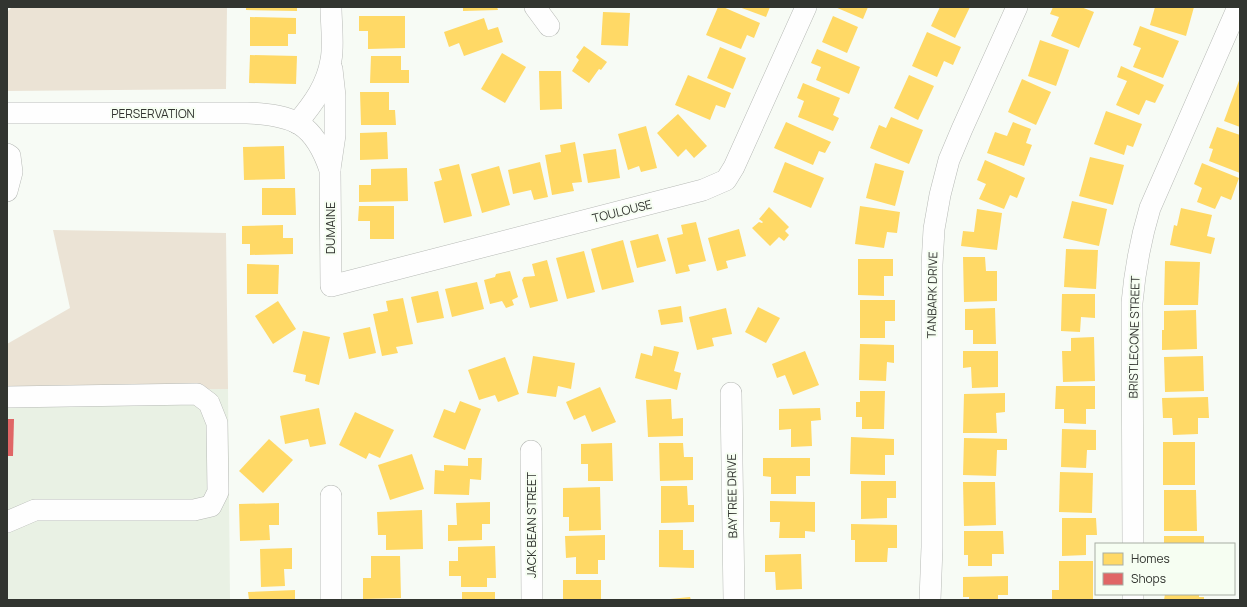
<svg xmlns="http://www.w3.org/2000/svg" width="1247" height="607" font-family="Manrope,sans-serif">
	<rect width="100%" height="100%" fill="#f7fbf5"/>
	<path fill="#e9f1e4" d="M228 389 230 600H7V391Z"/>
	<g fill="#ebe3d5">
		<path d="M12 7H227L226 89 7 91V12Z"/>
		<path d="M53 230 226 233 228 389 7 391V344L70 308Z"/>
	</g>
	<g fill="#ffd966">
		<path d="M246 7H297V11L246 10Z"/>
		<path d="M463 7H497L498 10 463 11Z"/>
		<path d="M718 7H723L760 23 754 38 747 35 741 49 706 35Z"/>
		<path d="M739 7H770L766 17Z"/>
		<path d="M835 7H868L863 19Z"/>
		<path d="M940 7H970L955 38 931 26Z"/>
		<path d="M1053 7H1081L1094 12 1079 48 1051 36 1059 17 1050 14Z"/>
		<path d="M1155 7H1194L1186 36 1150 25Z"/>
		<path d="M603 12 630 13 628 46 601 45Z"/>
		<path d="M359 16H405V48L368 49V31H359Z"/>
		<path d="M833 16 858 27 847 53 822 42Z"/>
		<path d="M250 17 296 18V34H288V46H250Z"/>
		<path d="M484 18 488 30 498 27 503 42 464 56 459 43 449 47 444 32Z"/>
		<path d="M1140 26 1179 41 1163 78 1133 67 1141 48 1133 45Z"/>
		<path d="M927 32 961 47 953 65 944 61 937 77 912 66Z"/>
		<path d="M1040 40 1069 50 1056 86 1028 76Z"/>
		<path d="M584 46 607 62 601 70 599 69 589 83 572 71 579 60 576 57Z"/>
		<path d="M720 47 746 58 733 89 707 78Z"/>
		<path d="M817 49 860 67 849 94 816 80 821 67 811 63Z"/>
		<path d="M502 53 526 67 505 103 481 89Z"/>
		<path d="M250 55 297 56 296 84 249 83Z"/>
		<path d="M371 56H401V70H409V83H370Z"/>
		<path d="M1121 66 1164 85 1155 103 1146 100 1139 115 1116 105 1127 81 1117 77Z"/>
		<path d="M539 71H561L562 109 540 110Z"/>
		<path d="M688 75 731 93 725 108 716 105 710 120 675 105Z"/>
		<path d="M909 75 934 86 918 120 894 108Z"/>
		<path d="M1240 78V127L1224 121Z"/>
		<path d="M1022 79 1051 92 1036 125 1008 112Z"/>
		<path d="M803 83 840 98 833 115 839 118 833 131 798 117 804 101 797 98Z"/>
		<path d="M360 92H389V110H395L396 125H361Z"/>
		<path d="M1106 111 1142 124 1133 147 1127 145 1124 155 1094 144Z"/>
		<path d="M678 114 707 146 694 158 686 149 678 157 657 133Z"/>
		<path d="M891 117 923 130 909 164 870 148 879 125 886 128Z"/>
		<path d="M786 122 831 142 825 153 819 151 813 165 774 148Z"/>
		<path d="M1013 122 1031 129 1026 143 1032 145 1024 166 987 153 995 132 1007 136Z"/>
		<path d="M646 126 657 168 641 172 639 166 628 170 618 134Z"/>
		<path d="M1217 127 1240 135V173L1209 161 1213 149 1209 148Z"/>
		<path d="M387 132 388 159 360 160V133Z"/>
		<path d="M575 142 582 182 572 183 574 191 552 195 545 155 561 152 560 145Z"/>
		<path d="M284 146 285 179 244 180 243 147Z"/>
		<path d="M616 149 620 178 588 183 583 154Z"/>
		<path d="M1090 157 1124 165 1113 205 1079 196Z"/>
		<path d="M985 160 1025 178 1017 198 1010 195 1004 209 979 199 986 184 977 180Z"/>
		<path d="M540 162 548 197 534 200 531 190 513 194 508 170Z"/>
		<path d="M785 162 824 178 811 208 773 192Z"/>
		<path d="M875 163 904 171 895 206 866 198Z"/>
		<path d="M1202 163 1239 178 1231 200 1221 196 1215 209 1197 202 1202 188 1194 184Z"/>
		<path d="M459 164 472 216 444 223 434 182 442 180 439 169Z"/>
		<path d="M499 166 510 205 482 213 471 174Z"/>
		<path d="M407 168 408 201 359 202V185H371V169Z"/>
		<path d="M262 188H295L296 215H262Z"/>
		<path d="M1072 201 1107 209 1099 246 1063 238Z"/>
		<path d="M359 206H394V239H370V221H358Z"/>
		<path d="M860 206 900 212 897 233 887 232 884 248 855 244Z"/>
		<path d="M769 207 789 227 785 231 789 235 784 241 779 237 770 246 752 228 759 222 762 223 763 222 759 219Z"/>
		<path d="M1181 208 1212 215 1207 236 1215 238 1211 254 1170 245 1174 225 1177 226Z"/>
		<path d="M977 209 1002 213 997 250 961 246 963 231 974 232Z"/>
		<path d="M696 222 706 261 688 265 690 271 676 274 667 238 683 234 681 225Z"/>
		<path d="M283 225V238H293V254L250 255V244H242V226Z"/>
		<path d="M739 229 746 256 726 261 728 268 717 271 708 238Z"/>
		<path d="M658 234 666 261 637 268 630 241Z"/>
		<path d="M623 240 634 282 602 290 591 249Z"/>
		<path d="M1066 249 1098 250 1096 289 1064 287Z"/>
		<path d="M584 251 595 292 567 299 556 258Z"/>
		<path d="M963 257H985L986 271H997V301L964 302Z"/>
		<path d="M858 259H893V276H884V296L858 295Z"/>
		<path d="M547 260 558 301 530 308 522 280 524 277 535 276 532 264Z"/>
		<path d="M1165 261 1200 262 1198 305H1164Z"/>
		<path d="M247 264 279 265 278 294H247Z"/>
		<path d="M510 271 518 297 512 300 514 305 506 308 502 301 490 304 484 280 495 277 496 274Z"/>
		<path d="M477 282 484 309 452 317 445 289Z"/>
		<path d="M438 291 444 318 417 323 411 297Z"/>
		<path d="M1062 294H1095V318L1081 317 1080 332 1061 331Z"/>
		<path d="M403 298 413 344 396 347 398 353 382 356 373 314 388 311 386 301Z"/>
		<path d="M860 300H895V321H885V338H860Z"/>
		<path d="M278 301 296 329 273 344 255 316Z"/>
		<path d="M681 306 683 322 661 325 658 310Z"/>
		<path d="M758 307 780 318 766 343 745 332Z"/>
		<path d="M726 308 732 334 712 338 714 346 697 350 689 317Z"/>
		<path d="M995 308 996 344H973V330H965V309Z"/>
		<path d="M1196 310 1197 349 1162 350V330H1164V311Z"/>
		<path d="M370 327 376 353 349 359 343 333Z"/>
		<path d="M303 331 330 337 319 385 305 381 306 375 293 372Z"/>
		<path d="M1094 337 1095 381 1063 382 1062 351H1071V338Z"/>
		<path d="M860 344 894 345V363L887 362 886 381 859 380Z"/>
		<path d="M654 346 679 352 674 371 681 373 677 390 635 378 641 353 652 356Z"/>
		<path d="M805 351 819 385 793 395 785 375 777 378 772 364Z"/>
		<path d="M963 351H998V387L972 388 971 367 963 368Z"/>
		<path d="M533 356 575 363 571 389 558 386 556 397 527 393Z"/>
		<path d="M1203 356 1204 391 1165 392 1164 357Z"/>
		<path d="M505 357 519 394 498 402 495 395 479 400 468 370Z"/>
		<path d="M1056 386H1095V409H1086V424L1064 423V409H1055Z"/>
		<path d="M600 387 616 422 592 432 585 415 574 420 566 402Z"/>
		<path d="M860 391H885L884 429H862V417H856V402H860Z"/>
		<path d="M1005 393V412L996 413 997 433H963L964 394Z"/>
		<path d="M1208 397 1209 418H1198V434L1173 435 1172 418H1163L1162 398Z"/>
		<path d="M671 399 672 419 683 418V436L648 437 646 400Z"/>
		<path d="M460 401 481 409 465 450 433 437 444 409 455 413Z"/>
		<path d="M319 408 326 444 310 447 308 439 285 444 280 416Z"/>
		<path d="M820 408 821 420 811 421 812 446 791 447V429L779 430V409Z"/>
		<path d="M355 412 394 430 380 458 369 453 366 459 339 445Z"/>
		<path d="M1062 429 1096 430V450H1087L1086 468 1061 467Z"/>
		<path d="M851 437 894 439V455H885V475L850 474Z"/>
		<path d="M964 438 1007 439V450H997L996 476 963 475Z"/>
		<path d="M269 439 293 460 263 493 239 471Z"/>
		<rect x="1163" y="442" width="32" height="43"/>
		<path d="M612 443 613 481H588V464H581V444Z"/>
		<path d="M659 443H683L684 457H693V480L660 481Z"/>
		<path d="M412 454 424 489 390 500 378 465Z"/>
		<path d="M468 458H482L481 480 470 479 469 495 434 494 435 470 444 471V465L468 466Z"/>
		<path d="M763 458H810V476H796V494H771V477L763 476Z"/>
		<path d="M1060 472 1093 473 1092 513 1059 512Z"/>
		<path d="M861 481H896V498H887V518L861 519Z"/>
		<path d="M963 482H995L996 525 964 526Z"/>
		<path d="M661 486H687L688 505H694V522L661 523Z"/>
		<path d="M600 487 601 530 569 531V517H563V488Z"/>
		<path d="M1164 490H1196L1197 531H1164Z"/>
		<path d="M770 501 815 502V532L805 531V538H779L780 522H770Z"/>
		<path d="M490 502V524H482V540L448 541V525H457L456 503Z"/>
		<path d="M279 503V525H269L270 540 240 541 239 504Z"/>
		<path d="M422 510 423 549 386 550V535H378L377 512Z"/>
		<path d="M1062 518H1096L1097 535H1086V555L1062 556Z"/>
		<path d="M851 524 897 525V548H888L887 562H855V540H851Z"/>
		<path d="M659 530H683V550H694V568L659 567Z"/>
		<path d="M964 531H1003L1004 554H992V566H968V555H964Z"/>
		<path d="M605 535V560H598V574H576V557L566 558 565 536Z"/>
		<rect x="1164" y="536" width="40" height="8"/>
		<path d="M495 546 496 578H487V587H461V576H449V561H458V547Z"/>
		<path d="M292 548V569H284L285 586 261 587 260 549Z"/>
		<path d="M801 554 802 589 776 590 775 572H765V555Z"/>
		<path d="M371 556H400L401 598 363 599V578H371Z"/>
		<path d="M1059 561H1093V600H1052V590H1059Z"/>
		<path d="M1008 576V595H998V600H969V597H963V577Z"/>
		<rect x="563" y="580" width="38" height="20"/>
		<path d="M295 590V600H249L248 592Z"/>
		<rect x="462" y="592" width="33" height="8"/>
		<path d="M1165 594H1199V597H1204V600H1164Z"/>
		<path d="M690 597 691 600H671L670 599Z"/>
	</g>
	<path fill="#e06666" d="M7 419H14L13 456H7Z"/>
	<g fill="none" stroke-linecap="round" stroke-linejoin="round">
		<g stroke="#b7bab6" stroke-width="22">
			<g id="minor">
				<path d="M535 7 549 26"/>
				<path d="M7 113H247C294 115 314 123 330 170L331 286 703 190 726 180 734 167 806 7"/>
				<path d="M297 123C313 104 327 85 331 60 334 45 331 23 331 7"/>
				<path d="M7 154 10 156 12 172 7 191"/>
				<path d="M330 169 335 135V96L332 69"/>
				<path d="M731 393 734 600"/>
				<path d="M7 397 197 394 209 403 217 423 218 492 211 506 194 510H35L7 522"/>
				<path d="M531 451 532 600"/>
				<path d="M331 496V600"/>
				<path d="M1133 544 1132 303C1135 269 1140 241 1150 208L1238 7"/>
				<path d="M930 600 932 547V265L934 229 940 195 949 160 962 129 1017 7"/>
				<path d="M1133 600V594"/>
			</g>
		</g>
		<use href="#minor" stroke="#fefefe" stroke-width="21"/>
	</g>
	<g text-anchor="middle" dominant-baseline="central" stroke-width="4" stroke-linejoin="round" paint-order="stroke">
		<g font-size="12" fill="#323530" stroke="#f6fef2">
			<text x="153" y="113">PERSERVATION</text>
			<text transform="translate(622 211) rotate(-14)">TOULOUSE</text>
			<text transform="translate(330 228) rotate(-90)">DUMAINE</text>
			<text transform="translate(932 295) rotate(-89)">TANBARK DRIVE</text>
			<text transform="translate(1134 337) rotate(-89)">BRISTLECONE STREET</text>
			<text transform="translate(732 496) rotate(-91)">BAYTREE DRIVE</text>
			<text transform="translate(531 525) rotate(-90)">JACK BEAN STREET</text>
		</g>
	</g>
	<rect width="1247" height="607" fill="none" stroke="#323530" stroke-width="16"/>
	<rect x="1095" y="543" width="140" height="52" fill="#f6fef2" stroke="#a8aea4"/>
	<rect x="1103" y="553" width="20" height="12" fill="#ffd966" stroke="#a8aea4"/>
	<text x="1131" y="563" font-size="12" fill="#323530">Homes</text>
	<rect x="1103" y="573" width="20" height="12" fill="#e06666" stroke="#a8aea4"/>
	<text x="1131" y="583" font-size="12" fill="#323530">Shops</text>
</svg>
